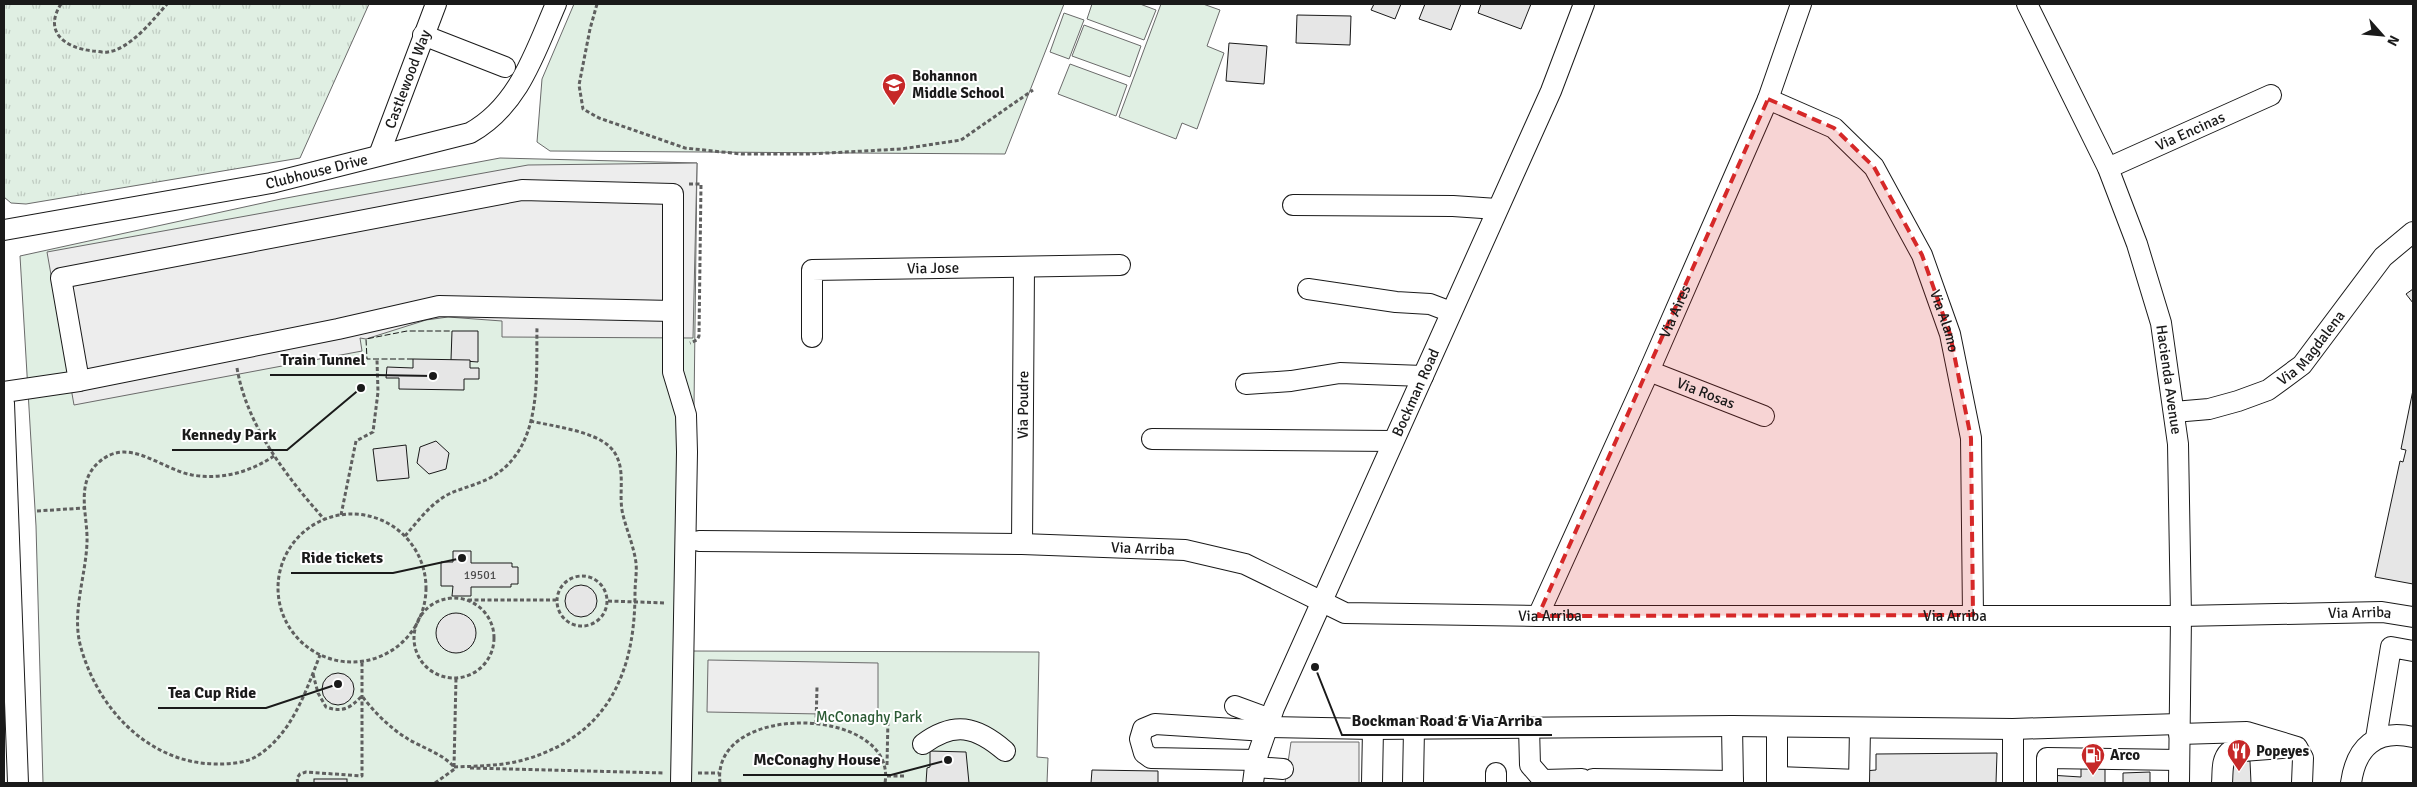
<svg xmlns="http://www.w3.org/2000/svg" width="2417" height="787" font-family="Signika,sans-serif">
	<defs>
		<pattern id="grass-tufts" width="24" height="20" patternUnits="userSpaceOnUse" patternTransform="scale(1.25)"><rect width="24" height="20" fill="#e0efe3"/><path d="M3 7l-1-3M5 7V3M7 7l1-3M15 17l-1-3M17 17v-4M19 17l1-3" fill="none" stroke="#c0ccc2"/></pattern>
	</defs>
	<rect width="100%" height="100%" fill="#fff"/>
	<path fill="url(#grass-tufts)" stroke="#6a6a6a" d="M4 4H369L300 158 26 204 11 203 4 197Z"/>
	<g fill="#e0efe3" stroke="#6a6a6a">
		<path d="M574 4H1064L1005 154 550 151 537 142 542 79Z"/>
		<path d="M1092 4H1140L1156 10 1144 40 1087 19Z"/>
		<path d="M1161 4H1203L1220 10 1207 46 1224 53 1197 129 1182 123 1176 139 1119 117Z"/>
		<path d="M1064 13 1084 20 1069 59 1050 52Z"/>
		<path d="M1084 25 1141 46 1130 77 1072 56Z"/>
		<path d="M1070 64 1127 85 1116 116 1058 94Z"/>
		<path d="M500 158 697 163 691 651 1039 652 1037 757 1048 758 1047 783H43L36 526 20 256 281 199Z"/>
	</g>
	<g fill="#ededed" stroke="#6a6a6a">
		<path d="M697 163 693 338 502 337V321L448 317 426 320 366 339 360 338 362 351 74 405 47 252 528 165Z"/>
		<path d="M708 660 878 663V715L707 712Z"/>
		<path d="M1291 742H1359V783H1285Z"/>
	</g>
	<g fill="#e6e6e6" stroke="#1a1a1a">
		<path d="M1374 4H1401L1395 19 1371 10Z"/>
		<path d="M1425 4H1461L1451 30 1419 19Z"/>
		<path d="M1481 4H1531L1521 29 1478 13Z"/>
		<path d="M1297 15 1351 16 1350 45 1296 43Z"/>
		<path d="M1229 43 1267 46 1264 84 1226 81Z"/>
		<path d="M2413 289V303L2406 294Z"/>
		<path d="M452 331H478V362L451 360Z"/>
		<path d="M413 359 470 360V368H479V379H464V390L399 389V378H386L387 367 413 368Z"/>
		<path d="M2413 390V584L2375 577 2400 461 2403 462 2406 450 2401 449Z"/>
		<path d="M436 441 449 453 446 469 429 474 417 463 420 447Z"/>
		<path d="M406 445 409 478 377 481 373 449Z"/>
		<path d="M453 551H471V563H512V567H518V584H511V587H471V596H452L453 586H441V562H453Z"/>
		<circle cx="581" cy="601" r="16"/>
		<circle cx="456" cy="633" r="20"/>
		<circle cx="338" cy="689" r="16"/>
		<path d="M930 751 966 752 969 783H926L927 768 930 767Z"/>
		<path d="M1997 753 1996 783H1864V771L1876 770V754Z"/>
		<path d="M2226 760 2250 761 2251 783H2227Z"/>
		<path d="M2081 768 2105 769V783H2049V775L2081 777Z"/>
		<path d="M1092 770 1158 771V783H1091Z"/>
		<path d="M2150 772V783H2123V773Z"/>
		<rect x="314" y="779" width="33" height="4"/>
	</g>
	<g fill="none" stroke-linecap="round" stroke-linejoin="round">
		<g stroke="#1a1a1a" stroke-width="22">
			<g id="minor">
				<path id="s1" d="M2027 4 2108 168 2137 244 2161 323 2178 444 2181 616 2179 783"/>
				<path d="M423 35 505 67"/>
				<path id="s2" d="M1768 99 1834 128 1874 167 1922 255 1950 334 1971 438 1973 615"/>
				<path id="s3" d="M379 155 436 4"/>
				<path id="s4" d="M2108 168 2271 95"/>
				<path d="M1293 205 1453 206 1497 209"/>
				<path id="s5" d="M4 230 271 183 470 133C519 106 535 52 556 4"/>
				<path d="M1308 289 1396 302 1430 304 1451 312"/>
				<path id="s6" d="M812 337V270L1120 265"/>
				<path id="s7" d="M1649 371 1764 416"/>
				<path d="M79 381 61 278 522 190 673 194V372L686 415 687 452 681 783"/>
				<path d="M1246 384 1291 381 1340 373 1423 376"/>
				<path d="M4 392 79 381 338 329 439 306 673 311"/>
				<path d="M4 403 18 783"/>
				<path id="s8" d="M2174 412 2209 409 2238 401 2268 390 2302 365 2383 257 2413 232"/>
				<path d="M1152 439 1393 441"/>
				<path id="s9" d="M699 541 1022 544 1185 550 1245 564 1345 613 1538 616H2181L2382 612 2413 617"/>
				<path id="s10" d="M1022 544 1024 268"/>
				<path id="s11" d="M1538 616 1649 371 1768 99 1801 4"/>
				<path d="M1235 706 1270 719"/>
				<path d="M1732 726 1733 783"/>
				<path d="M1267 727 1373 729 1732 726 2013 729 2179 724"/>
				<path d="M1529 727 1530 765 1543 780"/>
				<path d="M2179 734 2247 732 2297 747 2303 758 2302 783"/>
				<path d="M2376 738 2391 647 2413 651"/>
				<path d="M923 744C954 721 976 726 1005 751"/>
				<path d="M1256 760 1151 758 1144 753 1140 739 1143 729 1155 724 1266 731"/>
				<path d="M1255 767 1283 769"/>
				<path d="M1777 777 1859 780"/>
				<path d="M1593 779 1733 781"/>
				<path id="s12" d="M1253 783 1256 760 1274 708 1551 91 1584 4"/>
				<path d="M1372 783 1373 729"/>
				<path d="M1413 783 1414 729"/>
				<path d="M1496 783V773"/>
				<path d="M1543 783V780L1582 779"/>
				<path d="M1777 783V728"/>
				<path d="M1859 783 1860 728"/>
				<path d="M2013 783V729"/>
				<path d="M2047 783V758L2179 760"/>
				<path d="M2222 783C2223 772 2221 760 2229 752L2282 748"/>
				<path d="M2351 783C2356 747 2376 729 2413 737"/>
			</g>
		</g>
		<g stroke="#5f5f5f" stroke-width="3" stroke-dasharray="4 2.5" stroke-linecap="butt">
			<path d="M61 4C43 32 65 48 93 51 97 51 104 53 108 52 130 49 153 20 167 4"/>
			<path d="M597 4 590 29 579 85 583 109 599 118 685 148 741 154H809L901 149 961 140 1033 90"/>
			<path d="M689 184H701L699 336 697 340 690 343"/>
			<path d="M237 368C247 426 286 476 324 519"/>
			<path d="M274 456C250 472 222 480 192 475 160 469 128 435 98 463 75 484 88 516 87 542 86 575 72 611 80 644 96 707 148 764 217 764 230 764 246 763 257 756 292 734 306 691 320 655"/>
			<path d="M37 511 84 508"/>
			<circle cx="352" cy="588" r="74"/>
			<path d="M341 515 356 441 373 432 378 392 377 360"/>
			<path d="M405 536C418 521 431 503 449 494 464 487 481 484 495 475 543 444 536 376 537 327"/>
			<circle cx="582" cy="601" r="25"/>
			<circle cx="454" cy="638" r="40"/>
			<path d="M468 600H556"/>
			<path d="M608 601 666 603"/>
			<path d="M313 674 318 693 326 707C343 713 350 708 362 696 373 711 391 729 408 739 423 748 443 754 454 767"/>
			<path d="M816 724 817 687"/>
			<path d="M887 765 888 718"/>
			<path d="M454 767C480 766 505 766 530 758 609 733 635 671 635 593 635 583 637 572 636 563 634 547 627 531 623 515 617 492 629 465 609 446 592 431 553 426 530 421"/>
			<path d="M454 767 456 678"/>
			<path d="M470 768 664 773"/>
			<path d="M698 773H719"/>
			<path d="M887 776H906"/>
			<path d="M298 783 297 778 300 774 306 772 362 776V661"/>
			<path d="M435 783 456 768"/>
			<path d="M720 783C710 700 898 706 885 783"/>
		</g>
		<use href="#minor" stroke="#fff" stroke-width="20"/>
		<path stroke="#1a1a1a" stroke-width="1" stroke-dasharray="6 2.5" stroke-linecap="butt" d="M413 359H367L366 339 407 331H452"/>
	</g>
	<path fill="#d62828" fill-opacity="0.2" stroke="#d62828" stroke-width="4" stroke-dasharray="10 6" stroke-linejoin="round" d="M1768 99 1834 128 1874 167 1922 255 1950 334 1971 438 1973 615 1538 616Z"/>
	<defs>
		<g id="school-pin" transform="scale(1.25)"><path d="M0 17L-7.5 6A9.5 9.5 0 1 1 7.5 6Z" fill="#c62828" stroke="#fff"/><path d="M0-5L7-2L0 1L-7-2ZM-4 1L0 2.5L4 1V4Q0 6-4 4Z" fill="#fff"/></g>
		<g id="restaurant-pin" transform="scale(1.25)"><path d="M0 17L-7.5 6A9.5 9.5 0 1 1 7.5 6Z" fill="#c62828" stroke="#fff"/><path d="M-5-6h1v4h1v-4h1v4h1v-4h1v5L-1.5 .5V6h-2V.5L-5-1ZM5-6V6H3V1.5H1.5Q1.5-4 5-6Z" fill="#fff"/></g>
		<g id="fuel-pin" transform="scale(1.25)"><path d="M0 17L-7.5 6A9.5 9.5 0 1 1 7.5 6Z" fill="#c62828" stroke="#fff"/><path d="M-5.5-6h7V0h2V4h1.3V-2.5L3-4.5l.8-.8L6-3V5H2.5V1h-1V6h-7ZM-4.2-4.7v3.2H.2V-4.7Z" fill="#fff"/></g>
	</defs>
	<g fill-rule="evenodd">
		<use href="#school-pin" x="894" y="85"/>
		<use href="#restaurant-pin" x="2239" y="751"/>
		<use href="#fuel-pin" x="2093" y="755"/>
	</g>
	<g text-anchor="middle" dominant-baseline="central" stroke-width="4" stroke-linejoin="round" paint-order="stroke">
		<g font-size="12" fill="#4d4d4d">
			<text x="480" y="575">19501</text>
		</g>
		<g font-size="15" font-weight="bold" fill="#1a1a1a" stroke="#fff" text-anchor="start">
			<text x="912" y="76">Bohannon<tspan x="912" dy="17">Middle School</tspan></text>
			<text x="2256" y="751">Popeyes</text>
			<text x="2110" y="755">Arco</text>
		</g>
		<g font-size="15" fill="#1a1a1a" stroke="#fff">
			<text stroke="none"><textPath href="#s3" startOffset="81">Castlewood Way</textPath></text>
			<text stroke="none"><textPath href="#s4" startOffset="90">Via Encinas</textPath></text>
			<text stroke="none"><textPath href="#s5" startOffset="318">Clubhouse Drive</textPath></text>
			<text stroke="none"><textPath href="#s6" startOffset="188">Via Jose</textPath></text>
			<text stroke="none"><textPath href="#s11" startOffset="334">Via Aires</textPath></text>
			<text stroke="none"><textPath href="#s2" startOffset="298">Via Alamo</textPath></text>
			<text stroke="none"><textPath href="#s8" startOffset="158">Via Magdalena</textPath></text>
			<text stroke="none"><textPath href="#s1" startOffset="404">Hacienda Avenue</textPath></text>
			<text stroke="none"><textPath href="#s12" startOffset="424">Bockman Road</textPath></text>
			<text stroke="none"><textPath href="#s7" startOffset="61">Via Rosas</textPath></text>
			<text stroke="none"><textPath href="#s10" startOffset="139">Via Poudre</textPath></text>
			<text stroke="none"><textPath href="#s9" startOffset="444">Via Arriba</textPath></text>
			<text stroke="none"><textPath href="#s9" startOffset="1674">Via Arriba</textPath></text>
			<text stroke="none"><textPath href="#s9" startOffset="1269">Via Arriba</textPath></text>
			<text stroke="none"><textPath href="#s9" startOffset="864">Via Arriba</textPath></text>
		</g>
		<g font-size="15" fill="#2b5a34" stroke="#fff">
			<text x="869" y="717">McConaghy Park</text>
		</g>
	</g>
	<path fill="none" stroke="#1a1a1a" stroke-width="2" d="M433 376L375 375H270M361 388L287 450H172M462 558L393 573H291M338 684L266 708H158M1315 667L1342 735H1552M948 760L891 775H743"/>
	<g fill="#1a1a1a" stroke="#fff" stroke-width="2">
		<circle cx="433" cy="376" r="5"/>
		<circle cx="361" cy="388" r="5"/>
		<circle cx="462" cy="558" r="5"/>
		<circle cx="338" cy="684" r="5"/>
		<circle cx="1315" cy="667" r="5"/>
		<circle cx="948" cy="760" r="5"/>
	</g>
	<g font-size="16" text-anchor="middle" font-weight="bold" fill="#1a1a1a" stroke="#fff" stroke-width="4" stroke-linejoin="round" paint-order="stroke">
		<text x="323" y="365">Train Tunnel</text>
		<text x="229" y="440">Kennedy Park</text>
		<text x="342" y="563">Ride tickets</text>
		<text x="212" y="698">Tea Cup Ride</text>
		<text x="1447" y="726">Bockman Road &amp; Via Arriba</text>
		<text x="817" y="765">McConaghy House</text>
	</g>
	<rect width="2417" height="787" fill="none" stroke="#1a1a1a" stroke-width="10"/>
	<g transform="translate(2382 35) rotate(117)" stroke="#ffffff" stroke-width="4" paint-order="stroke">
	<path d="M0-4L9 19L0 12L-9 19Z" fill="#1a1a1a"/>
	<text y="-8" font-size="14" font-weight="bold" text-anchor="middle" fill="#1a1a1a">N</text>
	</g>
</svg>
